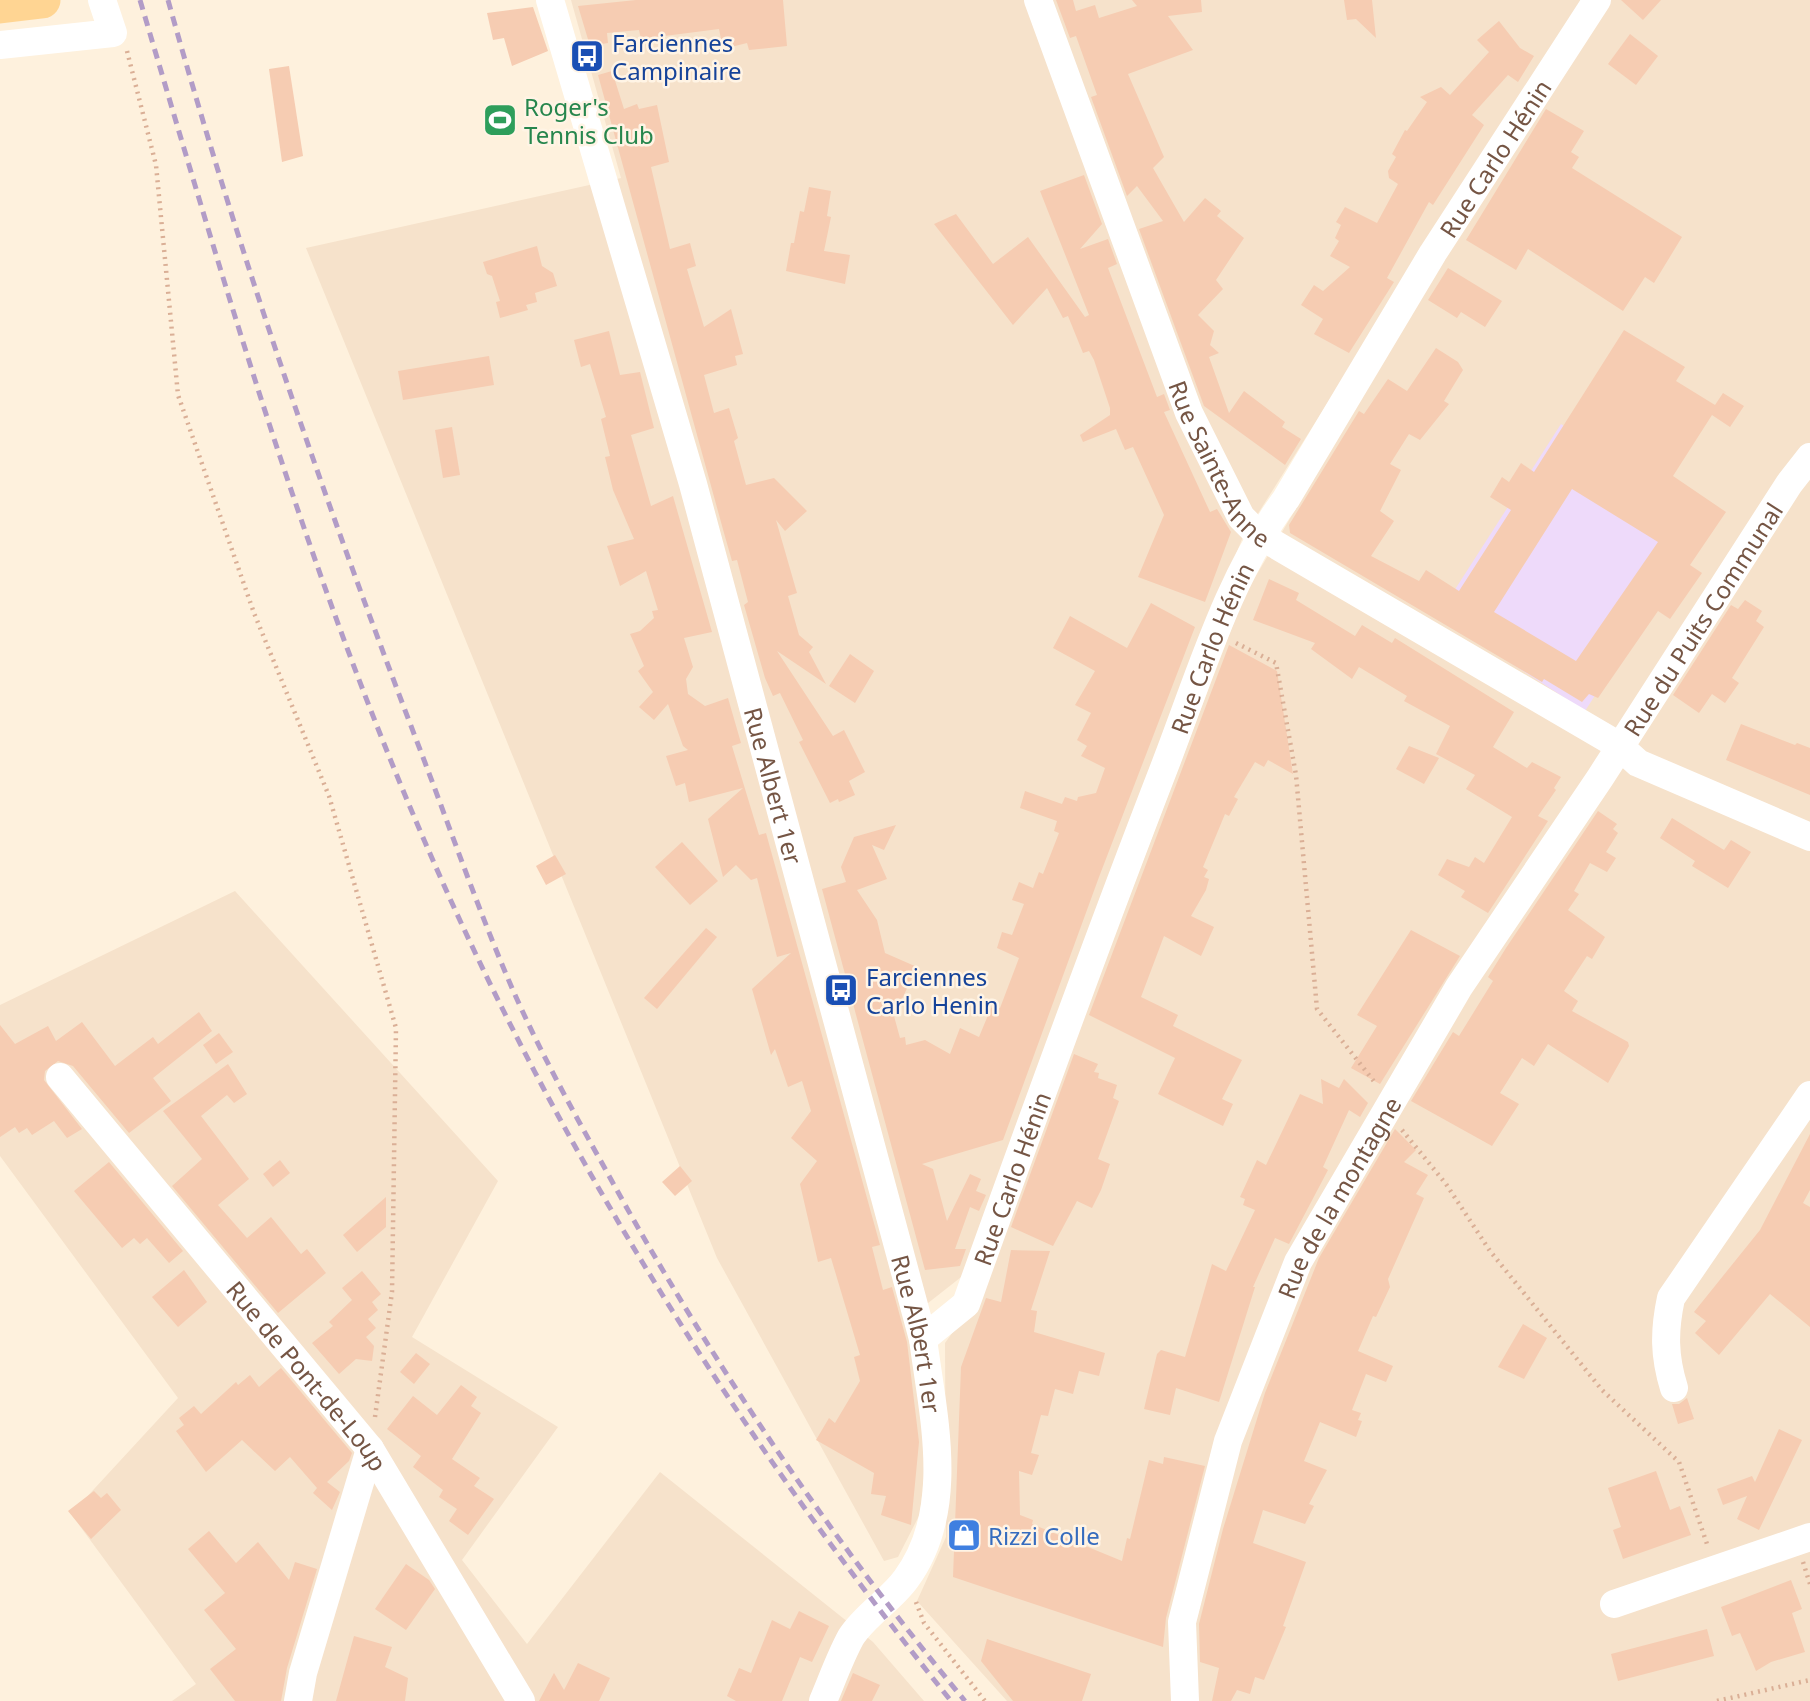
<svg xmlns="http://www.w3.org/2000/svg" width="1810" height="1701" font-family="'Noto Sans',sans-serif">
	<rect width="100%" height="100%" fill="#fef1dd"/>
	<g fill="#f6e2cb">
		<path d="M571 0H1581L1242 539 1052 1032 965 1274 909 1318 928 1438 920 1514 898 1557 884 1561 717 1258 306 248 621 178Z"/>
		<path d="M1611 0H1810V1701H1007L917 1601 946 1537 945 1343 975 1301 1244 596 1460 232Z"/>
		<path d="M235 891 498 1181 412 1337 558 1427 462 1560 527 1644 660 1472 873 1642 924 1701H172L196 1684 71 1514 178 1398 0 1156V1005Z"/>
	</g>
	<path fill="#eedafa" d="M1561 424 1708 519 1585 711 1438 616Z"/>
	<g fill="#f6ccb2" fill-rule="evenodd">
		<path d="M636 0H783L787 46 749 50 747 43 723 49 719 29 641 39 639 30 607 33 608 43 590 46 578 6Z"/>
		<path d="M1056 0H1073L1076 11 1095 5 1099 18 1137 6 1132 0H1201L1202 12 1168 16 1193 50 1128 74 1164 157 1153 168 1184 222 1205 198 1221 211 1217 216 1244 238 1216 280 1223 289 1198 315 1214 331 1210 345 1219 353 1209 357 1229 413 1244 391 1285 422 1282 427 1301 439 1285 465 1204 406 1139 229 1163 221 1137 186 1127 196 1091 97 1097 95 1076 36 1070 38Z"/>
		<path d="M1344 0H1372L1376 38 1356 19 1347 20Z"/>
		<path d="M1621 0H1661L1643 20Z"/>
		<path d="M533 7 548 51 512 66 504 38 493 40 487 13Z"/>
		<path d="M1499 21 1520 48 1534 56 1518 82 1508 75 1472 115 1484 125 1433 205 1429 202 1387 278 1394 282 1349 353 1314 334 1323 319 1301 305 1314 285 1323 291 1350 267 1330 256 1339 241 1335 238 1341 225 1336 222 1345 207 1377 223 1398 184 1389 178 1388 171 1396 157 1392 154 1405 130 1407 131 1427 102 1420 97 1441 87 1450 95 1489 52 1477 40Z"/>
		<path d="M1630 34 1658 56 1636 85 1608 64Z"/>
		<path d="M289 66 303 156 282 162 269 69Z"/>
		<path d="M612 71 624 109 637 104 639 109 657 105 669 162 651 167 670 249 690 243 696 266 687 269 704 327 731 309 743 354 735 356 737 365 704 375 714 413 729 408 738 438 734 441 746 485 774 478 807 511 785 531 776 520 797 593 788 596 799 635 813 647 809 652 826 684 777 651 833 736 844 730 865 772 849 781 855 795 839 802 838 799 830 803 799 742 803 740 780 693 773 696 765 678 744 605 748 602 737 560 732 561 724 533 598 75Z"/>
		<path d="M1546 109 1584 131 1571 152 1579 157 1572 168 1682 237 1654 283 1645 277 1623 311 1528 249 1516 270 1466 240Z"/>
		<path d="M1084 175 1102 224 1080 249 1108 239 1117 264 1108 268 1157 397 1164 394 1170 410 1164 412 1210 512 1217 509 1231 532 1205 602 1138 577 1164 515 1133 447 1125 450 1116 429 1083 442 1080 435 1110 415V408L1094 360 1089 351 1083 353 1068 316 1063 318 1047 288 1013 325 934 224 956 214 993 264 1028 237 1085 317 1089 315 1040 191Z"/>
		<path d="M809 187 831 191 827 216 831 217 824 251 850 255 845 284 786 271 791 243H794L800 211 804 212Z"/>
		<path d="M537 246 542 266 553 273 557 286 535 293 537 302 526 305 528 310 500 318 496 302 500 301 492 276 487 274 483 262Z"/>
		<path d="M1448 268 1502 301 1485 327 1461 312 1457 318 1428 300Z"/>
		<path d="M1624 330 1685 367 1676 381 1715 405 1723 393 1744 406 1730 427 1712 415 1673 476 1726 512 1690 565 1702 573 1670 619 1658 611 1598 698 1589 694 1582 702 1544 679 1542 682 1290 533 1289 525 1359 411 1364 414 1388 379 1407 391 1436 348 1458 362 1463 370 1444 401 1449 404 1420 440 1409 434 1390 464 1401 470 1380 511 1394 521 1371 556 1419 581 1426 570 1459 591 1511 510 1490 497 1502 477 1509 482 1521 463 1534 472ZM1572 489 1658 542 1576 661 1494 612Z"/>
		<path d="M609 331 620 375 640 372 654 428 631 435 651 506 673 496 712 632 684 638 693 667 686 679 688 694 705 706 728 698 741 743 732 746 759 835 766 833 880 1245 872 1247 883 1290 892 1287 907 1342 919 1442 911 1525 881 1515 886 1496 871 1494 874 1473 816 1440 829 1418 835 1423 860 1381 854 1357 860 1355 831 1258 818 1262 800 1184 817 1161 791 1138 811 1111 802 1081 788 1087 775 1049 771 1055 752 989 791 953 777 957 757 878 751 880 736 865 723 877 708 819 743 788 689 802 685 783 676 786 666 756 688 750 683 746 668 704 654 720 639 707 653 692 638 671 644 666 630 634 640 631 654 618 652 611 658 610 646 571 620 586 607 546 634 539 613 490 605 457 610 456 601 419 606 417 600 397 590 364 581 367 574 340Z"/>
		<path d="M489 356 494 385 403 400 398 371Z"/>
		<path d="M452 427 460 475 443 478 435 430Z"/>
		<path d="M1269 579 1299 593 1296 600 1355 636 1362 625 1392 643 1395 638 1514 712 1493 747 1527 768 1532 762 1561 777 1554 788 1556 790 1538 816 1548 821 1488 913 1461 897 1465 891 1438 875 1447 859 1469 867 1475 857 1484 863 1512 817 1466 789 1475 775 1436 754 1450 726 1404 701 1407 696 1359 667 1352 679 1311 649 1315 643 1253 620Z"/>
		<path d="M1745 600 1762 611 1756 621 1764 627 1732 678 1739 683 1725 703 1712 694 1699 713 1673 695 1731 605 1738 609Z"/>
		<path d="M1151 603 1195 627 1099 877 1003 1140 922 1164 933 1169 947 1221 970 1174 981 1179 976 1191 986 1195 979 1211 970 1207 955 1249H966L960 1266 925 1270 822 889 846 882 841 867 854 837 896 825 884 850 872 845 887 879 857 890 877 920 885 953 917 967 894 1016 900 1038 905 1037 906 1045 925 1040 950 1054 960 1028 979 1037 991 1008 995 1006 1000 1008 1019 958 997 948 1002 932 1012 935 1024 904 1012 900 1019 882 1033 888 1039 872 1043 874 1059 833 1054 831 1057 821 1020 808 1025 791 1062 804 1065 797 1077 801 1078 797 1096 793 1105 768 1081 756 1087 746 1077 740 1091 713 1075 705 1095 671 1053 648 1070 616 1127 648Z"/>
		<path d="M1229 645 1277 671 1293 774 1268 760 1264 767 1255 762 1234 797 1238 799 1229 816 1225 814 1203 867 1208 870 1204 877 1209 879 1206 890 1191 916 1214 927 1201 956 1164 936 1141 997 1178 1015 1173 1026 1242 1060 1222 1099 1233 1104 1223 1126 1158 1094 1175 1058 1089 1015Z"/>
		<path d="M850 654 874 671 855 703 829 686Z"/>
		<path d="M1741 724 1795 745 1797 743 1810 748V795L1726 760Z"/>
		<path d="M1409 746 1439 758 1424 784 1396 769Z"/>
		<path d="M1598 811 1617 824 1613 829 1618 833 1606 852 1616 858 1607 872 1590 863 1574 891 1579 894 1568 910 1605 937 1592 959 1587 956 1564 991 1578 1001 1572 1011 1628 1042 1629 1046 1608 1083 1548 1044 1534 1066 1522 1058 1500 1093 1519 1104 1492 1146 1411 1101 1453 1032 1459 1036 1493 981 1488 977 1506 948Z"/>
		<path d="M1672 818 1724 850 1731 840 1751 852 1728 888 1692 866 1695 861 1660 838Z"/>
		<path d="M682 842 718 881 690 905 655 867Z"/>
		<path d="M555 855 566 874 546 885 536 866Z"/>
		<path d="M706 928 717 937 657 1009 644 998Z"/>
		<path d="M1411 930 1460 956 1380 1084 1351 1068 1377 1026 1357 1015Z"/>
		<path d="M199 1012 212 1031 153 1078 171 1101 129 1133 73 1066 58 1061 45 1071 44 1080 82 1129 67 1138 54 1121 32 1135 27 1128 19 1133 15 1127 0 1137V1025L15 1044 48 1026 56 1041 82 1022 115 1066 153 1037 158 1044Z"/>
		<path d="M219 1033 233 1052 216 1064 203 1045Z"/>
		<path d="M1074 1054 1098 1064 1094 1072 1099 1073 1098 1078 1117 1085 1113 1098 1119 1101 1098 1159 1110 1164 1101 1190 1092 1208 1077 1201 1053 1246 1011 1227Z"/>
		<path d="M228 1064 247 1094 234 1103 227 1095 201 1116 249 1179 218 1205 247 1238 271 1217 301 1254 307 1249 326 1273 278 1313 172 1186 202 1159 163 1111Z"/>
		<path d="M1321 1079 1339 1088 1344 1079 1368 1103 1360 1117 1349 1110 1323 1167 1328 1170 1289 1244 1275 1238 1253 1287H1255L1219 1402 1176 1388 1170 1415 1144 1409 1157 1354 1161 1350 1185 1357 1212 1264 1226 1271 1255 1210 1243 1205 1245 1199 1240 1197 1257 1160 1266 1165 1300 1094 1323 1104Z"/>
		<path d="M1395 1129 1416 1150 1404 1162 1428 1175 1416 1194 1424 1198 1388 1279 1390 1287 1376 1317 1373 1316 1358 1351 1393 1366 1386 1382 1366 1374 1352 1410 1361 1413 1358 1420 1362 1421 1356 1437 1320 1422 1304 1461 1327 1470 1309 1504 1314 1506 1305 1524 1263 1510 1253 1543 1306 1562 1283 1626 1286 1627 1264 1680 1255 1677 1250 1694 1237 1690 1231 1701H1212L1219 1668 1200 1662 1199 1624 1223 1529 1265 1393 1319 1258Z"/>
		<path d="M1810 1134V1190L1803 1203 1810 1207V1327L1770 1294 1719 1355 1695 1333 1706 1321 1694 1312 1760 1230Z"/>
		<path d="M280 1160 290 1173 273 1187 263 1174Z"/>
		<path d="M109 1162 183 1251 169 1263 147 1238 140 1244 134 1238 122 1248 74 1191Z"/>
		<path d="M680 1166 692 1181 675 1196 662 1182Z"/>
		<path d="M386 1197V1227L357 1252 343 1235Z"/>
		<path d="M1011 1250 1050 1251 1031 1310 1037 1311 1034 1332 1105 1353 1099 1376 1079 1371 1073 1394 1055 1389 1048 1416 1041 1415 1031 1453 1039 1455 1032 1475 1019 1471 1020 1515 1033 1520 1032 1524 1122 1561 1127 1538 1130 1539 1149 1460 1163 1464 1164 1457 1205 1466 1166 1618 1163 1647 953 1577 961 1367 986 1298 1001 1302Z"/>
		<path d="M184 1270 207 1302 178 1327 152 1297Z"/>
		<path d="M362 1271 381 1294 372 1302 378 1310 368 1319 376 1328 366 1337 374 1346 372 1361 356 1359 339 1374 312 1343 333 1326 329 1322 352 1300 342 1288Z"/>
		<path d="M1523 1324 1547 1338 1524 1379 1498 1367Z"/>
		<path d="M416 1353 430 1364 414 1384 400 1372Z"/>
		<path d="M281 1368 352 1453 349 1461 327 1482 340 1492 332 1510 313 1493 317 1488 290 1457 275 1471 242 1440 206 1472 176 1431 184 1425 179 1418 194 1406 201 1414 236 1382 238 1385 250 1375 259 1387Z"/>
		<path d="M461 1385 477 1397 471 1406 481 1413 452 1459 480 1478 474 1486 494 1499 468 1535 449 1521 457 1509 439 1497 443 1490 413 1467 421 1456 387 1429 413 1396 437 1415Z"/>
		<path d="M1687 1398 1694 1419 1678 1424 1672 1404H1679Z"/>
		<path d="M1779 1429 1802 1440 1759 1530 1737 1519 1747 1496 1723 1505 1717 1489 1752 1476 1755 1482Z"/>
		<path d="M1656 1471 1670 1510 1680 1506 1691 1535 1623 1559 1613 1530 1621 1527 1608 1488Z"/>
		<path d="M94 1491 101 1498 107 1493 121 1510 91 1539 68 1511Z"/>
		<path d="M209 1531 236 1563 258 1542 289 1580 295 1562 317 1569 287 1668 281 1701H235L210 1669 236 1649 204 1610 225 1593 188 1549Z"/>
		<path d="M406 1564 429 1580 435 1589 406 1630 375 1609Z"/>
		<path d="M1791 1580 1802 1609 1792 1613 1805 1652 1771 1662 1756 1671 1740 1633 1732 1636 1721 1607Z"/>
		<path d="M799 1611 829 1626 812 1662 800 1657 782 1701H736L727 1696 739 1668 751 1673 772 1620 790 1629Z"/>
		<path d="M1707 1629 1714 1656 1618 1681 1611 1654Z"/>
		<path d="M354 1636 392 1647 385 1667 408 1678 405 1701H336Z"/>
		<path d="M987 1639 1091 1674 1082 1701H1013L981 1661Z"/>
		<path d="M578 1663 610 1678 599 1701H539L554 1673 564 1690Z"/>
		<path d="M853 1673 880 1685 872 1701H841Z"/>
	</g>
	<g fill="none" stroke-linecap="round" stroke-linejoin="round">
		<g stroke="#daaf96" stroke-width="4.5" stroke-dasharray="2 5" stroke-linecap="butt">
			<path d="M127 51 156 165 178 395 254 613 329 796 396 1028 392 1292 375 1417"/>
			<path d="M1236 643 1276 663 1296 775 1317 1009 1376 1084"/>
			<path d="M1402 1130 1446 1184 1490 1251 1602 1390 1679 1462 1708 1547"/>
			<path d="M1803 1562 1810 1584"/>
			<path d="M916 1602 924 1623 985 1701"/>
			<path d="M1717 1701 1810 1680"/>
		</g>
		<g stroke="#fff" stroke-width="28">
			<path id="s1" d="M550 0 693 484 923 1339C933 1416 957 1510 906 1579 891 1600 865 1615 851 1637 840 1657 832 1680 823 1701"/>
			<path id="s2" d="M1038 0 1189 413 1241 517 1259 535 1618 745 1638 763 1810 837"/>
			<path d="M0 45 113 33 102 0"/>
			<path id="s3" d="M60 1077 370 1449 521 1701"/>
			<path id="s4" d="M923 1339 966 1304C1030 1125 1095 946 1164 768 1199 678 1228 577 1286 499L1433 253 1597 0"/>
			<path d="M1674 1388C1664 1356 1664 1331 1671 1298L1810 1095"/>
			<path d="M1614 1604 1810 1537"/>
			<path d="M298 1701 303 1673 370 1449"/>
			<path id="s5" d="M1185 1701 1182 1622 1228 1441 1298 1262 1459 987 1600 778 1789 484 1810 457"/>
		</g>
		<path stroke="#ffd593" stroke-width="37" d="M0 5 42 0"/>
		<g stroke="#b29cc7" stroke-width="5" stroke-dasharray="10 7" stroke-linecap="butt">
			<path d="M140 0C225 287 308 574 428 849 561 1156 742 1441 951 1701"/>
			<path d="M168 0C238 251 323 496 416 739 448 822 477 907 512 988 540 1052 574 1113 608 1174 710 1360 830 1538 965 1701"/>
		</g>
	</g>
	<defs>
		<g id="bus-square" transform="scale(1.75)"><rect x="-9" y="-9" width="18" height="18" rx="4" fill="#1a4fb4" stroke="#fff4e5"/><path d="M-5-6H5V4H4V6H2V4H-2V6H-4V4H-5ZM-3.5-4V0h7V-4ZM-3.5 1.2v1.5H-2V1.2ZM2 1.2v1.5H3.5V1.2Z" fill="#fff"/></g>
		<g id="stadium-square" transform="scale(1.75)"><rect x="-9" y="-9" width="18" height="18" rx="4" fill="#2e9e5b" stroke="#fff4e5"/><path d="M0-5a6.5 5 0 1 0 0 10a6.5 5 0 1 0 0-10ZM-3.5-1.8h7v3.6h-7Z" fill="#fff"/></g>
		<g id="shop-square" transform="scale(1.75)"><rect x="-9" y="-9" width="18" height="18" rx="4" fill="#3f7fe0" stroke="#fff4e5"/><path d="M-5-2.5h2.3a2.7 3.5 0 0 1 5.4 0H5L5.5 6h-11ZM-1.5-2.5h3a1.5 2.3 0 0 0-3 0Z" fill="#fff"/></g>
	</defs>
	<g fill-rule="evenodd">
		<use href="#bus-square" x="587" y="56"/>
		<use href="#stadium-square" x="500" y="120"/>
		<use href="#bus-square" x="841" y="990"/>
		<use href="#shop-square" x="964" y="1535"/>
	</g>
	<g text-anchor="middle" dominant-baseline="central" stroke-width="5" stroke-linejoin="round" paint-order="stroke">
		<g font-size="24" fill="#164399" stroke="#fff4e5" text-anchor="start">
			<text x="612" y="42">Farciennes<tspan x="612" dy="28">Campinaire</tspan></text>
			<text x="866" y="976">Farciennes<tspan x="866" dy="28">Carlo Henin</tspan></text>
		</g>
		<g font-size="24" fill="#27864d" stroke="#fff4e5" text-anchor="start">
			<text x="524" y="106">Roger's<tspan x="524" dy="28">Tennis Club</tspan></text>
		</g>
		<g font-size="24" fill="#755544" stroke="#fff4e5">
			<text stroke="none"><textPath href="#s4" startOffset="1323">Rue Carlo Hénin</textPath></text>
			<text stroke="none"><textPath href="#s2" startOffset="499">Rue Sainte-Anne</textPath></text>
			<text stroke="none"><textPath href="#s5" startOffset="1218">Rue du Puits Communal</textPath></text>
			<text stroke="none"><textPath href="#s4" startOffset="756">Rue Carlo Hénin</textPath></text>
			<text stroke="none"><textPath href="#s1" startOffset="817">Rue Albert 1er</textPath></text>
			<text stroke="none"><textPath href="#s4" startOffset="189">Rue Carlo Hénin</textPath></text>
			<text stroke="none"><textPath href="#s5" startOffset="534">Rue de la montagne</textPath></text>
			<text stroke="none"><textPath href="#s1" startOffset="1384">Rue Albert 1er</textPath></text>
			<text stroke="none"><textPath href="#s3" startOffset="388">Rue de Pont-de-Loup</textPath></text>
		</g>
		<g font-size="24" fill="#366cbe" stroke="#fff4e5" text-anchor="start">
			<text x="988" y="1535">Rizzi Colle</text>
		</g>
	</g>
</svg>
